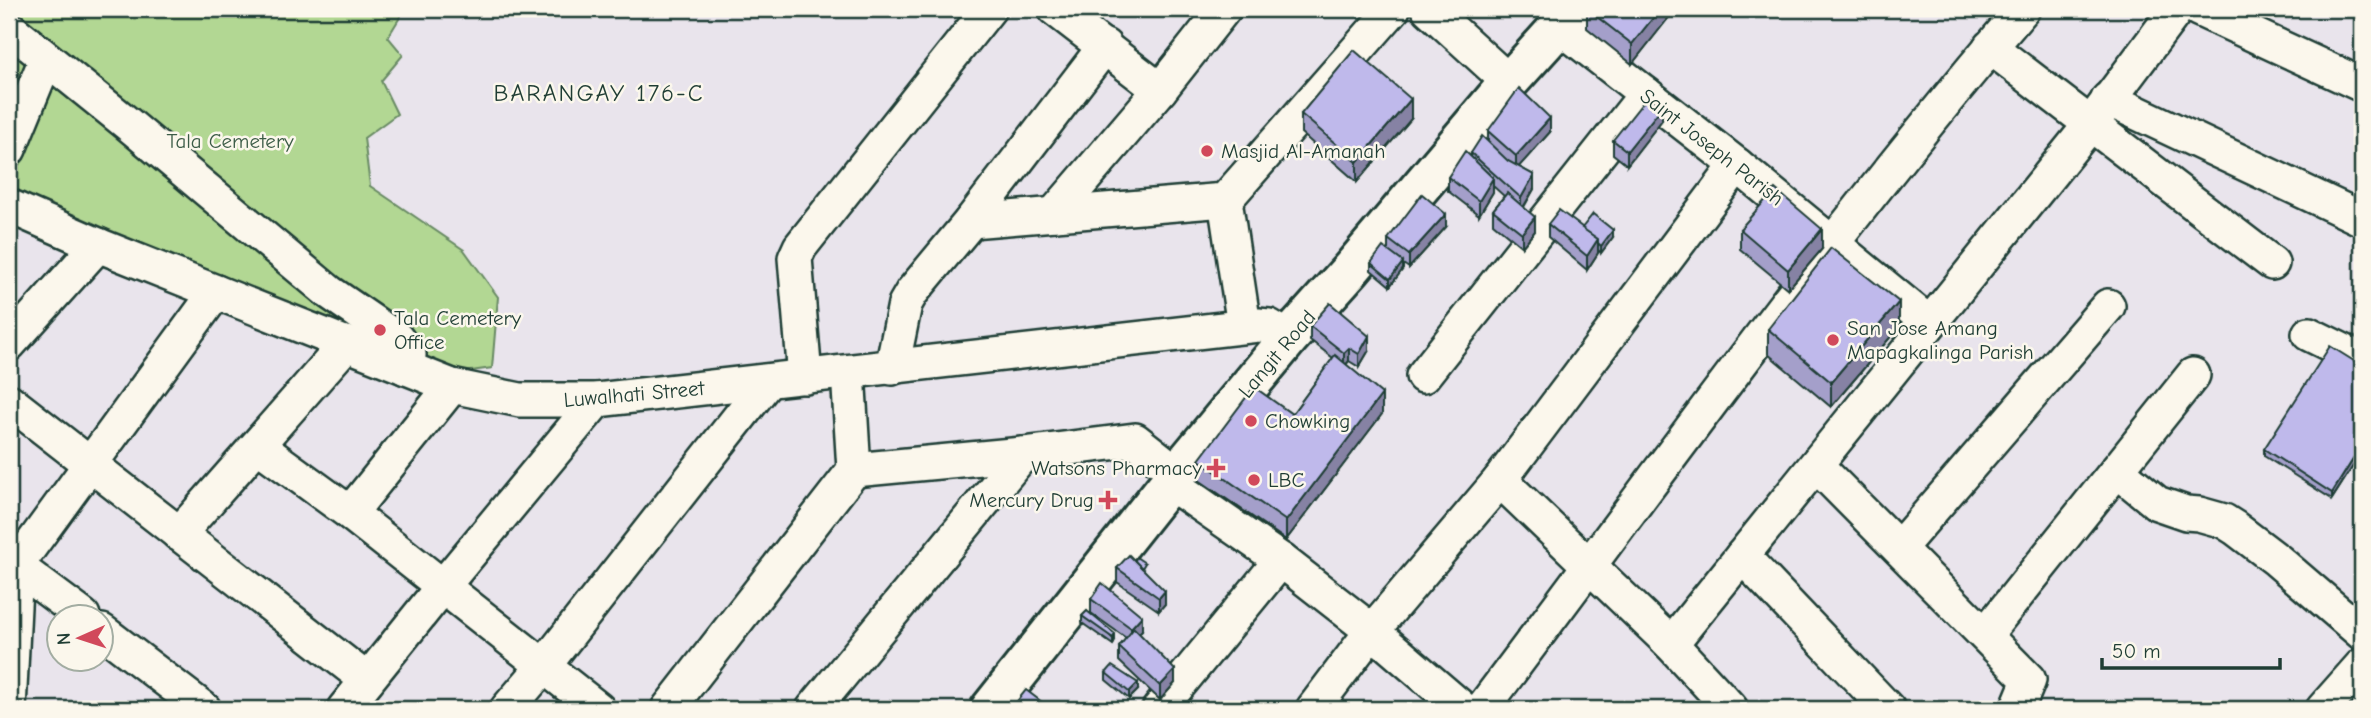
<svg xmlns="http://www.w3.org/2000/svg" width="2371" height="718" font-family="'Comic Neue',sans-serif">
	<rect width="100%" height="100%" fill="#e9e4ec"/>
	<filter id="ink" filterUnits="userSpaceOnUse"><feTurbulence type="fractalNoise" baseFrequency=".0143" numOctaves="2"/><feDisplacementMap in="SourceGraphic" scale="14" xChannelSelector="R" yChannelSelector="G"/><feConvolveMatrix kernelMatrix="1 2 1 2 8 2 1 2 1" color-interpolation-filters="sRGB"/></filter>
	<g filter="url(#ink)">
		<path fill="#b2d793" stroke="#688a64" stroke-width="2" d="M9 9H405L388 37 403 55 381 81 397 114 364 138 370 186 464 250 498 297 492 368 450 374 9 193Z"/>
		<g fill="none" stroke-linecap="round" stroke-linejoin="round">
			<g stroke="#1f3d34" stroke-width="38">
				<g id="minor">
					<path d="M1055 9 1160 90"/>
					<path d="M1429 9 1509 82"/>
					<path d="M2198 9 2362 85"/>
					<path d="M1559 26 1737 165 1929 323"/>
					<path d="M9 28 128 124 329 292 396 338 409 355 406 368"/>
					<path d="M1990 47 2272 263"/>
					<path d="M2108 99 2362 219"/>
					<path d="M9 149 46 59"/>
					<path d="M1225 200 1244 326"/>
					<path d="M9 206 98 245 452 386 520 400H597L1258 325 1269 326 1289 338"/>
					<path d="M1054 214 1160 90 1224 9"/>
					<path d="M971 221 1225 200 1393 9"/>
					<path d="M2309 334 2362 360"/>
					<path d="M9 344 98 245"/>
					<path d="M892 368 905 304 912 292 971 221 1105 46"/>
					<path d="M1423 376 1646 94"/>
					<path d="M805 377 795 258 800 247 989 9"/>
					<path d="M9 401 367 680"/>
					<path d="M258 446 350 513 598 709"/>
					<path d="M1816 465 2029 680 2017 709"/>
					<path d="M854 470 1023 454 1135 440 1177 473"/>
					<path d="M2117 470 2157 503 2186 513 2199 514 2224 521 2235 528 2277 560 2362 633"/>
					<path d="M1500 480 1671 644 1731 709"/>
					<path d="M1170 483 1281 560 1372 631 1463 709"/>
					<path d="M350 513 452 386"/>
					<path d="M179 534 347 343"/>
					<path d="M1899 548 2108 306"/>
					<path d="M1742 556 1888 709"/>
					<path d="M16 566 83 616"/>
					<path d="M102 631 204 709"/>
					<path d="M1985 635 2193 375"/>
					<path d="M1671 644 2090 125 2177 9"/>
					<path d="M9 709 16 566 216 292"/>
					<path d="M344 709 443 586 597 400"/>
					<path d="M507 709 543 667 767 382"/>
					<path d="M668 709 854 470 848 372"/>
					<path d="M813 709 1023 454"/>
					<path d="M1159 709 1281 560"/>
					<path d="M1313 709 1372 631 1500 480 1737 165"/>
					<path d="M1482 709C1659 474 1831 233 2023 9"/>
					<path d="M2323 709 2362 665"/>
				</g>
			</g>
			<g stroke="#1f3d34" stroke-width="44">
				<path id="major" d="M990 709 1177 473 1289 338 1351 269 1509 82 1575 9"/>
			</g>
			<use href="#minor" stroke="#fbf7ec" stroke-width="33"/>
			<use href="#major" stroke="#fbf7ec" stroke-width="38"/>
		</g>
		<g fill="#a49fca" stroke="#1f3d34" stroke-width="2">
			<path d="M1587 9H1670V16L1632 64 1587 28Z"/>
			<path d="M1301 114 1411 119 1357 182 1301 133Z"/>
			<path d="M1662 120 1627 165 1613 154V140Z"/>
			<path d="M1488 131 1550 132 1518 167 1534 189 1524 207 1535 231 1522 247 1493 223V210L1504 196 1493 186V192L1479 215 1448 191V177L1471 157V153L1488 141Z"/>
			<path d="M1548 224 1582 228 1613 237 1601 253 1598 250V253L1587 270 1548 237Z"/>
			<path d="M1446 227 1409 268 1403 264V269L1390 286 1371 270V263L1388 250V239Z"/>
			<path d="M1740 229 1822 249 1788 289 1740 249Z"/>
			<path d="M1310 326 1369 350 1359 367 1349 361 1346 365 1382 414 1286 540 1199 480V460L1292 414 1333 358 1310 340Z"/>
			<path d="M1899 327 1831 407 1768 354V329Z"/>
			<path d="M2362 366V452L2332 499 2264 456V449Z"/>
			<path d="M1117 568 1144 570 1165 604 1159 611 1117 582Z"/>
			<path d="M1091 599 1142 630 1139 633 1175 683 1160 700 1119 661V647L1126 638 1091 613Z"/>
			<path d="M1087 611 1115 641 1113 645 1082 623V616Z"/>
			<path d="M1106 673 1138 690 1129 699 1106 680Z"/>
		</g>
		<g fill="#8682a4" stroke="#1f3d34" stroke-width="2">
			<path d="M1660 9H1670V16L1632 64V44Z"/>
			<path d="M1411 99V119L1357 182V162Z"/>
			<path d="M1662 107V120L1627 165V151Z"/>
			<path d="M1550 118V132L1516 170V156Z"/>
			<path d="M1534 175V189L1521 211V198Z"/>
			<path d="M1493 178V192L1479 215V201Z"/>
			<path d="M1446 214V227L1409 268V255Z"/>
			<path d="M1535 217V231L1522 247V233Z"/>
			<path d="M1822 229V249L1788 289V270Z"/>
			<path d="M1613 230V237L1601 253V246Z"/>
			<path d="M1598 239V253L1587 270V256Z"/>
			<path d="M1403 262V269L1390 286V279Z"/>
			<path d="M1899 302V327L1831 407V382Z"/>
			<path d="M1369 336V350L1359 367V354Z"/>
			<path d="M1349 348V361L1344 367V353Z"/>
			<path d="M1382 394V414L1286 540V521Z"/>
			<path d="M2362 445V452L2332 499V493Z"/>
			<path d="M1165 591V604L1159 611V598Z"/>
			<path d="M1142 616V630L1131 641V628Z"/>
			<path d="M1115 634V641L1113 645V638Z"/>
			<path d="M1175 670V683L1160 700V686Z"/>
			<path d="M1138 683V690L1129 699V692Z"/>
		</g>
		<g fill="#bfb9eb" stroke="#1f3d34" stroke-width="2">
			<path d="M1587 9H1660L1632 44Z"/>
			<path d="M1354 50 1411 99 1357 162 1301 114Z"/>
			<path d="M1519 88 1550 118 1516 156 1488 131Z"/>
			<path d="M1648 96 1662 107 1627 151 1613 140Z"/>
			<path d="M1482 136 1508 161 1534 175 1521 198 1471 153Z"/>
			<path d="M1465 151 1493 178 1479 201 1448 177Z"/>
			<path d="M1775 189 1822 229 1788 270 1740 229Z"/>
			<path d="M1507 193 1535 217 1522 233 1493 210Z"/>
			<path d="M1422 194 1446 214 1409 255 1388 239Z"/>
			<path d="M1559 210 1598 239 1587 256 1548 224Z"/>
			<path d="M1593 214 1613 230 1601 246 1598 243V239L1582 228Z"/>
			<path d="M1383 247 1403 262 1390 279 1371 263Z"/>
			<path d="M1831 248 1899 302 1831 382 1768 329Z"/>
			<path d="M1330 303 1369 336 1359 354 1349 348 1344 353 1310 326Z"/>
			<path d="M2330 346 2362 366V445L2332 493 2264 449Z"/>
			<path d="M1335 355 1382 394 1286 521 1199 460 1254 387 1292 414Z"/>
			<path d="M1129 555 1165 591 1159 598 1117 568Z"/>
			<path d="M1136 557 1145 563 1142 568 1135 561Z"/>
			<path d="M1102 583 1142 616 1131 628 1091 599Z"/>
			<path d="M1087 611 1115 634 1113 638 1082 616Z"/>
			<path d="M1134 628 1175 670 1160 686 1119 647Z"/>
			<path d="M1112 666 1138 683 1129 692 1106 673Z"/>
			<path d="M1026 690 1051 709H1011Z"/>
		</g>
	</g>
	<g fill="#d1495b" stroke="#fbf7ec" stroke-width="2.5">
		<circle cx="1207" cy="151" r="7"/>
		<circle cx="380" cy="330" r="7"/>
		<circle cx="1833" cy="340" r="7"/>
		<circle cx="1251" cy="421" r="7"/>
		<path d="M1212.5 457.5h7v7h7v7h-7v7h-7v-7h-7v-7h7z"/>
		<circle cx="1254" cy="480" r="7"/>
		<path d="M1104.5 489.5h7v7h7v7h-7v7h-7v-7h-7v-7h7z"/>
	</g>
	<g text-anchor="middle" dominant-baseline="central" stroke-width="5" stroke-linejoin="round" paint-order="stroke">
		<g font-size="21" fill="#3c5c47" stroke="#fbf7ec">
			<text x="230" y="141">Tala Cemetery</text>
		</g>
		<g font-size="21" fill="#1f3d34" stroke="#fbf7ec">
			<text transform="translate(1712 147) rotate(38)">Saint Joseph Parish</text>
			<text transform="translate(1277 354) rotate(-50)">Langit Road</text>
			<text transform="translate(634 394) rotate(-5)">Luwalhati Street</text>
		</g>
		<g font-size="21" fill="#1f3d34" stroke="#fbf7ec" text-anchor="start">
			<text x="1221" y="151">Masjid Al-Amanah</text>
			<text x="394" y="318">Tala Cemetery<tspan x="394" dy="24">Office</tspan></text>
			<text x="1847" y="328">San Jose Amang<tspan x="1847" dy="24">Mapagkalinga Parish</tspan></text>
			<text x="1265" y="421">Chowking</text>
			<text x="1202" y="468" text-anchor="end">Watsons Pharmacy</text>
			<text x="1268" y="480">LBC</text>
			<text x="1094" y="500" text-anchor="end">Mercury Drug</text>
		</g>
		<g font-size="24" letter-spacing="2" fill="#1f3d34" stroke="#fbf7ec">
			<text x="599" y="93">BARANGAY 176-C</text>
		</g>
	</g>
	<rect width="2371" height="718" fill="none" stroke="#fbf7ec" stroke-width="35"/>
	<rect x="18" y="18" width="2336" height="683" fill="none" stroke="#1f3d34" stroke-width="2.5" filter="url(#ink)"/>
	<g transform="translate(80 638) rotate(267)"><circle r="33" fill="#fbf7ec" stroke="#a3ada2" stroke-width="2"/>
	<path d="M0-5L12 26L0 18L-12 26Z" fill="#d1495b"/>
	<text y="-10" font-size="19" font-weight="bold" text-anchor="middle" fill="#1f3d34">N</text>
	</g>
	<path d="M2102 658v10h178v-10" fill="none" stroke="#1f3d34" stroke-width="3.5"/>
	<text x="2112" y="658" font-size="21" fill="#1f3d34" stroke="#fbf7ec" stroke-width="5" paint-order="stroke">50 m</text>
</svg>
